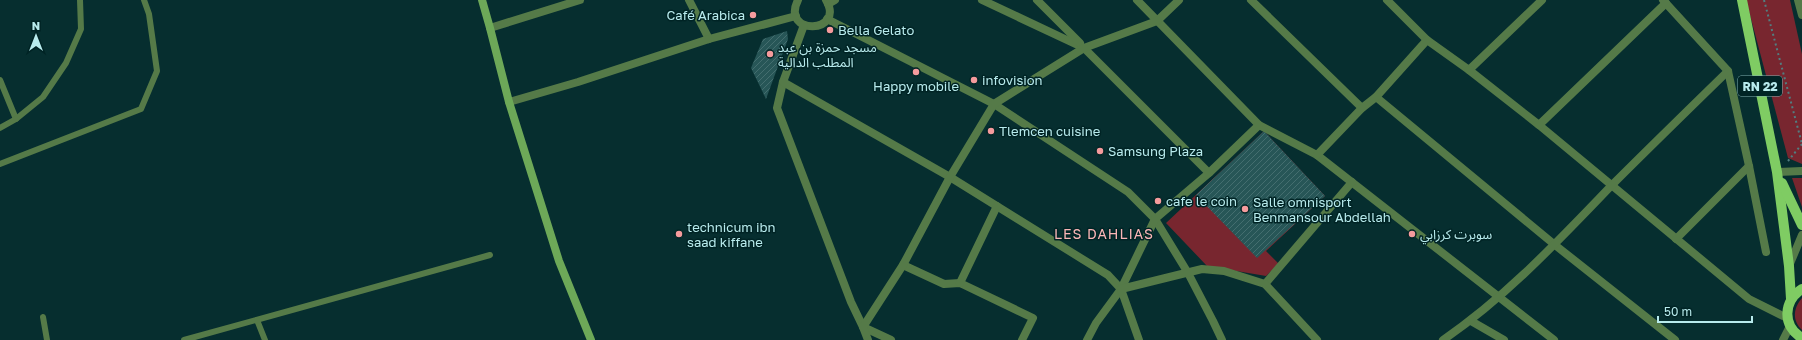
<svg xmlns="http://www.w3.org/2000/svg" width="1802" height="340" font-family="'Golos Text','Noto Sans Arabic',sans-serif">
	<defs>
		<pattern id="building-hatch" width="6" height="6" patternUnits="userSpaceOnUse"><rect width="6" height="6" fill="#275657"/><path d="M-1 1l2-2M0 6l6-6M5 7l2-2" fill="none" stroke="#446e6f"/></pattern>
	</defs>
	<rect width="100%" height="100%" fill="#062e2f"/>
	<g fill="#78262f">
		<path d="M1746 0H1790L1802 54V164L1788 158Z"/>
		<path d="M1264 131 1325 196 1266 251 1279 264 1266 276 1207 266 1166 223Z"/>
		<path d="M1792 178H1802V207Z"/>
		<path d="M1802 298V330C1792 321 1793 308 1802 298Z"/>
	</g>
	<g fill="url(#building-hatch)">
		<path d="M787 31 788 39 766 99 751 68 763 39Z"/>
		<path d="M1264 131 1325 196 1257 258 1196 195Z"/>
	</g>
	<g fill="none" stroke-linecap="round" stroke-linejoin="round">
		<g stroke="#527e80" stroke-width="2" stroke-dasharray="2 3" stroke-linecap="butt">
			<path d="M1764 0 1802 144"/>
			<path d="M1788 161 1802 144"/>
		</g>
		<g stroke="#557a48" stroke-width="6">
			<path d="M0 80 16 119"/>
			<path d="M0 128 16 119 43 97 66 63 81 29 80 0"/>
			<path d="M0 164 141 109 157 71 149 14 144 0"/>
			<path d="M43 317 47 340"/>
			<path d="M257 320 265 340"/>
			<path d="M184 340 490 255"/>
		</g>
		<g stroke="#557a48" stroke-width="8">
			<path d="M689 0 709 39"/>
			<path d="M798 0C780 36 846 34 826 0"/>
			<path d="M982 0 1084 48 1209 173"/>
			<path d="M1037 0 1080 43"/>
			<path d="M1137 0 1259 125 1317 155 1554 340"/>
			<path d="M1251 0 1362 108"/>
			<path d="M1387 0 1427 40 1469 70 1542 0"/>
			<path d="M1663 0 1728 71 1749 166 1766 252"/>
			<path d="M1798 0 1802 15"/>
			<path d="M828 4 835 0"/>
			<path d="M827 19 994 104 1128 192 1155 219 1188 273 1213 321 1222 340"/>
			<path d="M804 25 783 82 777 108 851 302 863 327 891 340"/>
			<path d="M490 28 580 0"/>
			<path d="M1469 70 1539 125 1749 299 1787 318"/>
			<path d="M783 82 950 177 1108 275 1121 289"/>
			<path d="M1376 97 1555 245 1675 340"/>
			<path d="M509 102 578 82 709 39 796 16"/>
			<path d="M1539 125 1666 3"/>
			<path d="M1317 155 1362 108 1376 97 1427 40"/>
			<path d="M1777 172 1802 171"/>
			<path d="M1676 239 1749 166"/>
			<path d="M903 265 944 284 960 283 1033 318 1022 340"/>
			<path d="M1789 266 1802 235"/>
			<path d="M960 283 997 206"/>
			<path d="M1265 284 1352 182"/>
			<path d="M1471 321 1504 340"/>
			<path d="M868 340 863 327 903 265 950 177 994 104 1084 48 1157 21 1179 0"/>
			<path d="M1087 340 1096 323 1121 289 1155 219 1209 173 1259 125"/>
			<path d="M1139 340 1121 289 1202 269 1224 271 1265 284 1317 340"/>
			<path d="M1443 340C1506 297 1558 241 1611 186 1650 147 1689 109 1728 71"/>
			<path d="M1783 340 1790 326"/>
		</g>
		<path stroke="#6da858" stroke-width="8" d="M482 0 490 28 509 102 559 261 591 340"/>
		<g stroke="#7fcc63" stroke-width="10">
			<path d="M1742 0 1777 172 1789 266 1791 299"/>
			<path d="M1782 183 1802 225"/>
			<path d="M1802 289C1783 301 1782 326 1802 338"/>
		</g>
	</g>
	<g fill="#f59b9d" stroke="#002425" stroke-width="1.5">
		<circle cx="753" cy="15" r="4"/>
		<circle cx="830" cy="30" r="4"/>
		<circle cx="770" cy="54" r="4"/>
		<circle cx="916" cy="72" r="4"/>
		<circle cx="974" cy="80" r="4"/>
		<circle cx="991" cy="131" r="4"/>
		<circle cx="1100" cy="151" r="4"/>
		<circle cx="1158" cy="201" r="4"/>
		<circle cx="1245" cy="209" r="4"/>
		<circle cx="679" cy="234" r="4"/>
		<circle cx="1412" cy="234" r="4"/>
	</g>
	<g text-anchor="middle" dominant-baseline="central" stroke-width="3" stroke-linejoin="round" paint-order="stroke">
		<rect fill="#002425" stroke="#81afb1" stroke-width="1" x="1738" y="76" width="44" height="20" rx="3"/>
		<g font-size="12" font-weight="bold" fill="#b8ebed">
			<text x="1760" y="86">RN 22</text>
		</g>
		<g font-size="13" fill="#b8ebed" stroke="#002425" text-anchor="start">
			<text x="745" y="15" text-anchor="end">Café Arabica</text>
			<text x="838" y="30">Bella Gelato</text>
			<text x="778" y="47">مسجد حمزة بن عبد<tspan x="778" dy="15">المطلب الدالية</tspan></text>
			<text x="982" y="80">infovision</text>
			<text x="916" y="86" text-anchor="middle">Happy mobile</text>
			<text x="999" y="131">Tlemcen cuisine</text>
			<text x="1108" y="151">Samsung Plaza</text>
			<text x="1166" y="201">cafe le coin</text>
			<text x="1253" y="202">Salle omnisport<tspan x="1253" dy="15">Benmansour Abdellah</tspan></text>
			<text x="687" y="227">technicum ibn<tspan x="687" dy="15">saad kiffane</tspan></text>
			<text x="1420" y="234">سوبرت كرزابي</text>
		</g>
		<g font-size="14" letter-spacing="1" fill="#fab6b7" stroke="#002425">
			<text x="1104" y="233">LES DAHLIAS</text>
		</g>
	</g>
	<g transform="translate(36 36)" stroke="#002425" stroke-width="3" paint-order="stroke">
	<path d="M0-3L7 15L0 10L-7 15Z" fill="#b8ebed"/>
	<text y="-6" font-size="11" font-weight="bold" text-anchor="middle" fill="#b8ebed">N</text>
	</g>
	<path d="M1658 316v6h94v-6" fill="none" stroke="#b8ebed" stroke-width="2"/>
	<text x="1664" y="316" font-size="12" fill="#b8ebed" stroke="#002425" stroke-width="3" paint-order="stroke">50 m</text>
</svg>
